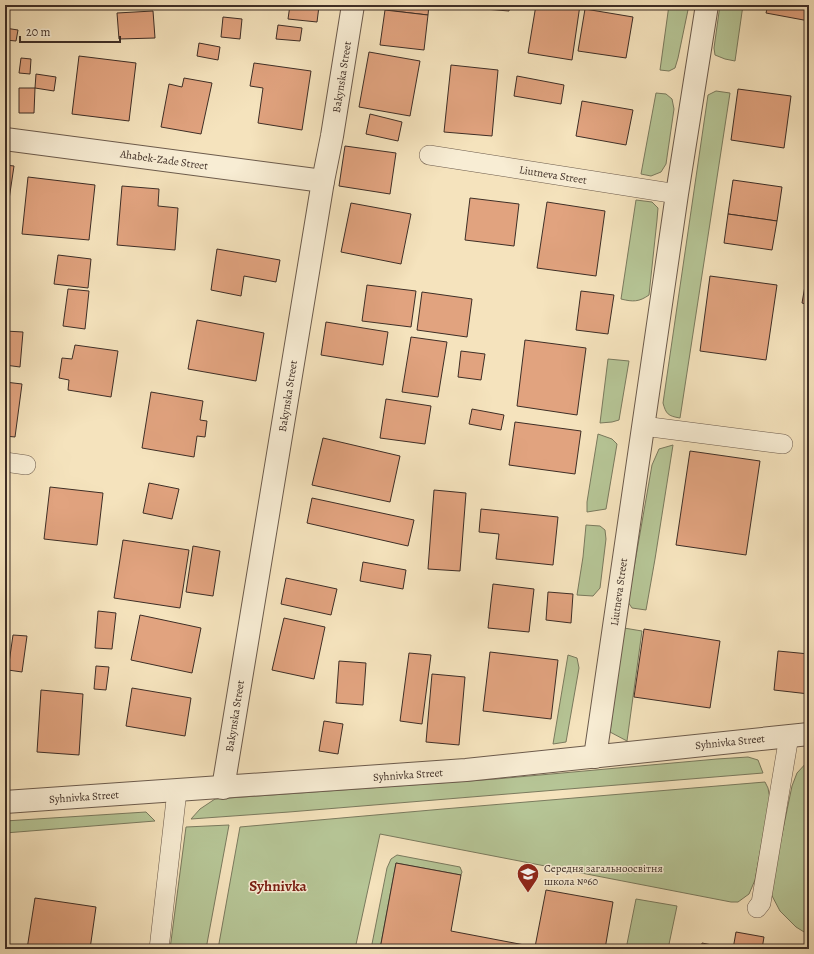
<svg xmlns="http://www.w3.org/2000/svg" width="814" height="954" font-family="Alegreya,serif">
	<rect width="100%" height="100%" fill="#f5e3bd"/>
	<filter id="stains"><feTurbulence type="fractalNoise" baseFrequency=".005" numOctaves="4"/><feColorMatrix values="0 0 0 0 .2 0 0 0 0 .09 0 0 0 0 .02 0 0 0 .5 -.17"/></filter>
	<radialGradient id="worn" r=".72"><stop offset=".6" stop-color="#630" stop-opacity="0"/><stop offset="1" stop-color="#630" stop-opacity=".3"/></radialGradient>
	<g fill="#b6c596" stroke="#7a7a5e">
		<path d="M669 5H689L678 58 675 68 669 71 660 70Z"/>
		<path d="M720 5H743L735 61 725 59 715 55 714 48Z"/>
		<path d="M716 91 730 93 680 418C668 416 666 414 663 403L708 95Z"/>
		<path d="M656 93 666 94 672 99 674 109 666 164 661 172 651 176 641 174Z"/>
		<path d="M636 200 652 202 658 208 657 220 649 295C639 302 633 302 621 299Z"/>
		<path d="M608 359 629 361 619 420 612 422 600 423Z"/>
		<path d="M598 434 612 439 617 444 606 509 587 512V502Z"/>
		<path d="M673 445 655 559 646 610 632 608 628 602 652 465 659 449Z"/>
		<path d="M586 525 600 526 605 530 606 539 600 588 593 596 577 595 583 557Z"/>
		<path d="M624 628 642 631 627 741 610 732Z"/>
		<path d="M568 655 577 658 579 668 566 742 553 744Z"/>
		<path d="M748 757 758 760 763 773 289 812 191 819 200 809 215 799 496 779 717 759Z"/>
		<path d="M809 760V935L796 927 780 911 770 892 792 786 797 773Z"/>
		<path d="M765 782 768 788 770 799 755 880 749 894 738 902H731L380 834 355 949H218L240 827 443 809Z"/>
		<path d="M146 812 155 821 5 833V821Z"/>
		<path d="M229 825 206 949H170L186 827Z"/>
		<path d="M397 855 460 867 462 872 461 875 396 863 380 949H371L387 868 391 859Z"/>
		<path d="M636 899 677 906 668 949H626Z"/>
	</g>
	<g fill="#e1a37f" stroke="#3e2e26">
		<path d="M290 5 319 6 317 22 288 19Z"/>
		<path d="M385 5H429L428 15 385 10Z"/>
		<path d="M485 5H510L509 11 485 9Z"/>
		<path d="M536 5H580L572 60 528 53Z"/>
		<path d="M768 5H809V21L766 13Z"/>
		<path d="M585 9 633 17 626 58 578 51Z"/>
		<path d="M385 10 428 15 424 50 380 45Z"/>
		<path d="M153 11 155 38 119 39 117 13Z"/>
		<path d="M223 17 242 19 240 39 221 37Z"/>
		<path d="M278 25 302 28 300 41 276 39Z"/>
		<path d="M5 28 18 30 16 41 5 40Z"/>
		<path d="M199 43 220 47 218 60 197 56Z"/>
		<path d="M369 52 420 61 410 116 359 107Z"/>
		<path d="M79 56 136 63 129 121 72 114Z"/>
		<path d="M21 58 31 59 30 74 19 73Z"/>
		<path d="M254 63 311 71 302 130 258 123 263 88 250 86Z"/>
		<path d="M451 65 498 70 492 136 444 132Z"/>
		<path d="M36 74 56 77 54 91 35 88Z"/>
		<path d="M517 76 564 85 561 104 514 96Z"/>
		<path d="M184 78 212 83 201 134 161 127 169 84 182 87Z"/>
		<path d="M19 88H35L34 113H19Z"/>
		<path d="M738 89 791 96 784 148 731 140Z"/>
		<path d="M582 101 633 110 626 145 576 136Z"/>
		<path d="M370 114 402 122 398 141 366 134Z"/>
		<path d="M345 146 396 153 390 194 339 186Z"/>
		<path d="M5 165 14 166 7 213H5Z"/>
		<path d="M28 177 95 185 89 240 22 234Z"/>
		<path d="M733 180 782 187 777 221 728 214Z"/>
		<path d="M122 186 159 189 158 206 178 208 175 250 117 245Z"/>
		<path d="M470 198 519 204 514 246 465 240Z"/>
		<path d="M547 202 605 211 596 276 537 268Z"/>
		<path d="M351 203 411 214 401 264 341 252Z"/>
		<path d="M728 214 777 221 772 250 724 243Z"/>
		<path d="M217 249 280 260 276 282 244 276 241 296 211 290Z"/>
		<path d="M58 255 91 259 88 288 54 284Z"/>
		<path d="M809 263V305L802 303Z"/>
		<path d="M710 276 777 285 766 360 700 351Z"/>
		<path d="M367 285 416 291 411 327 362 321Z"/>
		<path d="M68 289 89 291 85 329 63 326Z"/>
		<path d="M581 291 614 295 608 334 576 330Z"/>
		<path d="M422 292 472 299 467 337 417 330Z"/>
		<path d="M197 320 264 333 256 381 188 369Z"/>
		<path d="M326 322 388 332 383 365 321 355Z"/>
		<path d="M5 331 23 332 20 367 5 365Z"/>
		<path d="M411 337 447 342 438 397 402 392Z"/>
		<path d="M525 340 586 348 577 415 517 406Z"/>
		<path d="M75 345 118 351 111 397 68 390 69 380 59 378 62 358 72 359Z"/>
		<path d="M461 351 485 354 481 380 458 377Z"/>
		<path d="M5 382 22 384 15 437 5 436Z"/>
		<path d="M151 392 203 401 200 420 207 421 205 437 197 436 194 457 142 448Z"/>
		<path d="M386 399 431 406 425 444 380 438Z"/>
		<path d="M472 409 504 415 501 430 469 424Z"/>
		<path d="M515 422 581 431 575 474 509 465Z"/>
		<path d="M323 438 400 456 390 502 312 485Z"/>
		<path d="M690 451 760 461 746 555 676 545Z"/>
		<path d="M149 483 179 489 172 519 143 513Z"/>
		<path d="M50 487 103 493 97 545 44 539Z"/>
		<path d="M434 490 466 493 460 571 428 569Z"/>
		<path d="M312 498 414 520 408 546 307 523Z"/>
		<path d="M481 509 558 517 553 565 496 559 499 534 479 532Z"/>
		<path d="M123 540 189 550 180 608 114 598Z"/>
		<path d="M193 546 220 551 213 596 186 592Z"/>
		<path d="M363 562 406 570 403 589 360 581Z"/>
		<path d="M286 578 337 589 331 615 281 604Z"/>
		<path d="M493 584 534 589 529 632 488 628Z"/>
		<path d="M548 592 573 594 571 623 546 620Z"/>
		<path d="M98 611 116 613 112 649 95 648Z"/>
		<path d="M140 615 201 628 192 673 131 660Z"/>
		<path d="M284 618 325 627 314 679 272 670Z"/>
		<path d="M644 629 720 641 710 708 634 697Z"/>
		<path d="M13 635 27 636 22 672 8 670Z"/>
		<path d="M778 651 809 654V694L774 690Z"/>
		<path d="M490 652 558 660 551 719 483 711Z"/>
		<path d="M409 653 431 655 422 724 400 721Z"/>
		<path d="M339 661 366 663 363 705 336 703Z"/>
		<path d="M96 666 109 667 106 690 94 689Z"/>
		<path d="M432 674 465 677 459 745 426 742Z"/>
		<path d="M132 688 191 698 185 736 126 726Z"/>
		<path d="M41 690 83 694 79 755 37 752Z"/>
		<path d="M324 721 343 724 338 754 319 751Z"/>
		<path d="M396 863 461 875 451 931 535 947 546 890 613 902 605 949H380Z"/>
		<path d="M35 898 96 907 90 949H27Z"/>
		<path d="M736 932 764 937 762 949H733Z"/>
		<path d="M702 943 732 949H701Z"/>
	</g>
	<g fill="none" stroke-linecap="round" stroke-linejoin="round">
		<g stroke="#6c5b4c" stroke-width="20">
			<g id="service">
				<path d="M429 155 677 194"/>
				<path d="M643 426 783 444"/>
				<path d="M5 462 26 465"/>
				<path d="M757 908 761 903 789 736"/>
				<path d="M159 949 177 791"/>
			</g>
		</g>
		<g stroke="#6c5b4c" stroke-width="24">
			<g id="minor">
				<path d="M5 139 323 181"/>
				<path d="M595 757 677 194 707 5"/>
				<path d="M223 788 323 181 332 136 353 5"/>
			</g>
		</g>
		<g stroke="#6c5b4c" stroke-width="24">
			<path id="tertiary" d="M5 802 466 770 809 734"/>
		</g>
		<use href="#service" stroke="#f8edd4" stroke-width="19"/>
		<use href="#minor" stroke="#f8edd4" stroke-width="22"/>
		<use href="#tertiary" stroke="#f8edd4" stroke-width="22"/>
	</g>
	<defs>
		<g id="school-pin" transform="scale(1.15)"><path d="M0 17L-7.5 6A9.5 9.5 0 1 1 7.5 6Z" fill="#8f2418" stroke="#f8edd4"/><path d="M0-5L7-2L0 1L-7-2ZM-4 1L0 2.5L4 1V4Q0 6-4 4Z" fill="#fff"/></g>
	</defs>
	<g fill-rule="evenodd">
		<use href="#school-pin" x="528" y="874"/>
	</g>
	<g text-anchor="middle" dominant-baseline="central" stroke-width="3" stroke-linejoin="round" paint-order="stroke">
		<g font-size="11" fill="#3e2e26" stroke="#f8edd4">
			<text transform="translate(342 77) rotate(-81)">Bakynska Street</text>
			<text transform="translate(164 160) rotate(8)">Ahabek-Zade Street</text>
			<text transform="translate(553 175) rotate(9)">Liutneva Street</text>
			<text transform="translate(288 396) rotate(-81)">Bakynska Street</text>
			<text transform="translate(619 592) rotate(-82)">Liutneva Street</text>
			<text transform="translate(235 716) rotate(-81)">Bakynska Street</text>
			<text transform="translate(730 742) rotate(-6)">Syhnivka Street</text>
			<text transform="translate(408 775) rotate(-4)">Syhnivka Street</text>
			<text transform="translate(84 797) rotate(-4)">Syhnivka Street</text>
		</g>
		<g font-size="11" fill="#3e2e26" stroke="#f8edd4" text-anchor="start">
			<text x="544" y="868">Середня загальноосвітня<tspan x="544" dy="13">школа №60</tspan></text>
		</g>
		<g font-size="15" font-weight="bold" fill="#7a1f14" stroke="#f8edd4">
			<text x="278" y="886">Syhnivka</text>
		</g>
	</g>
	<rect width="814" height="954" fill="none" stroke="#f5e3bd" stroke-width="20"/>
	<rect x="6" y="6" width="802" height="942" fill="none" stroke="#3e2e26" stroke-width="2"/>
	<rect x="10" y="10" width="794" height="934" fill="none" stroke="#3e2e26"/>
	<path d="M20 36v6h100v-6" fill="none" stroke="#3e2e26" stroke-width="2"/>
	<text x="26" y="36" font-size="12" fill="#3e2e26" stroke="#f8edd4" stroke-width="3" paint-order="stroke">20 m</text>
	<rect width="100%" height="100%" filter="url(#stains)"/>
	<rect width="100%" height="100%" fill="url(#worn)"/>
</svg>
